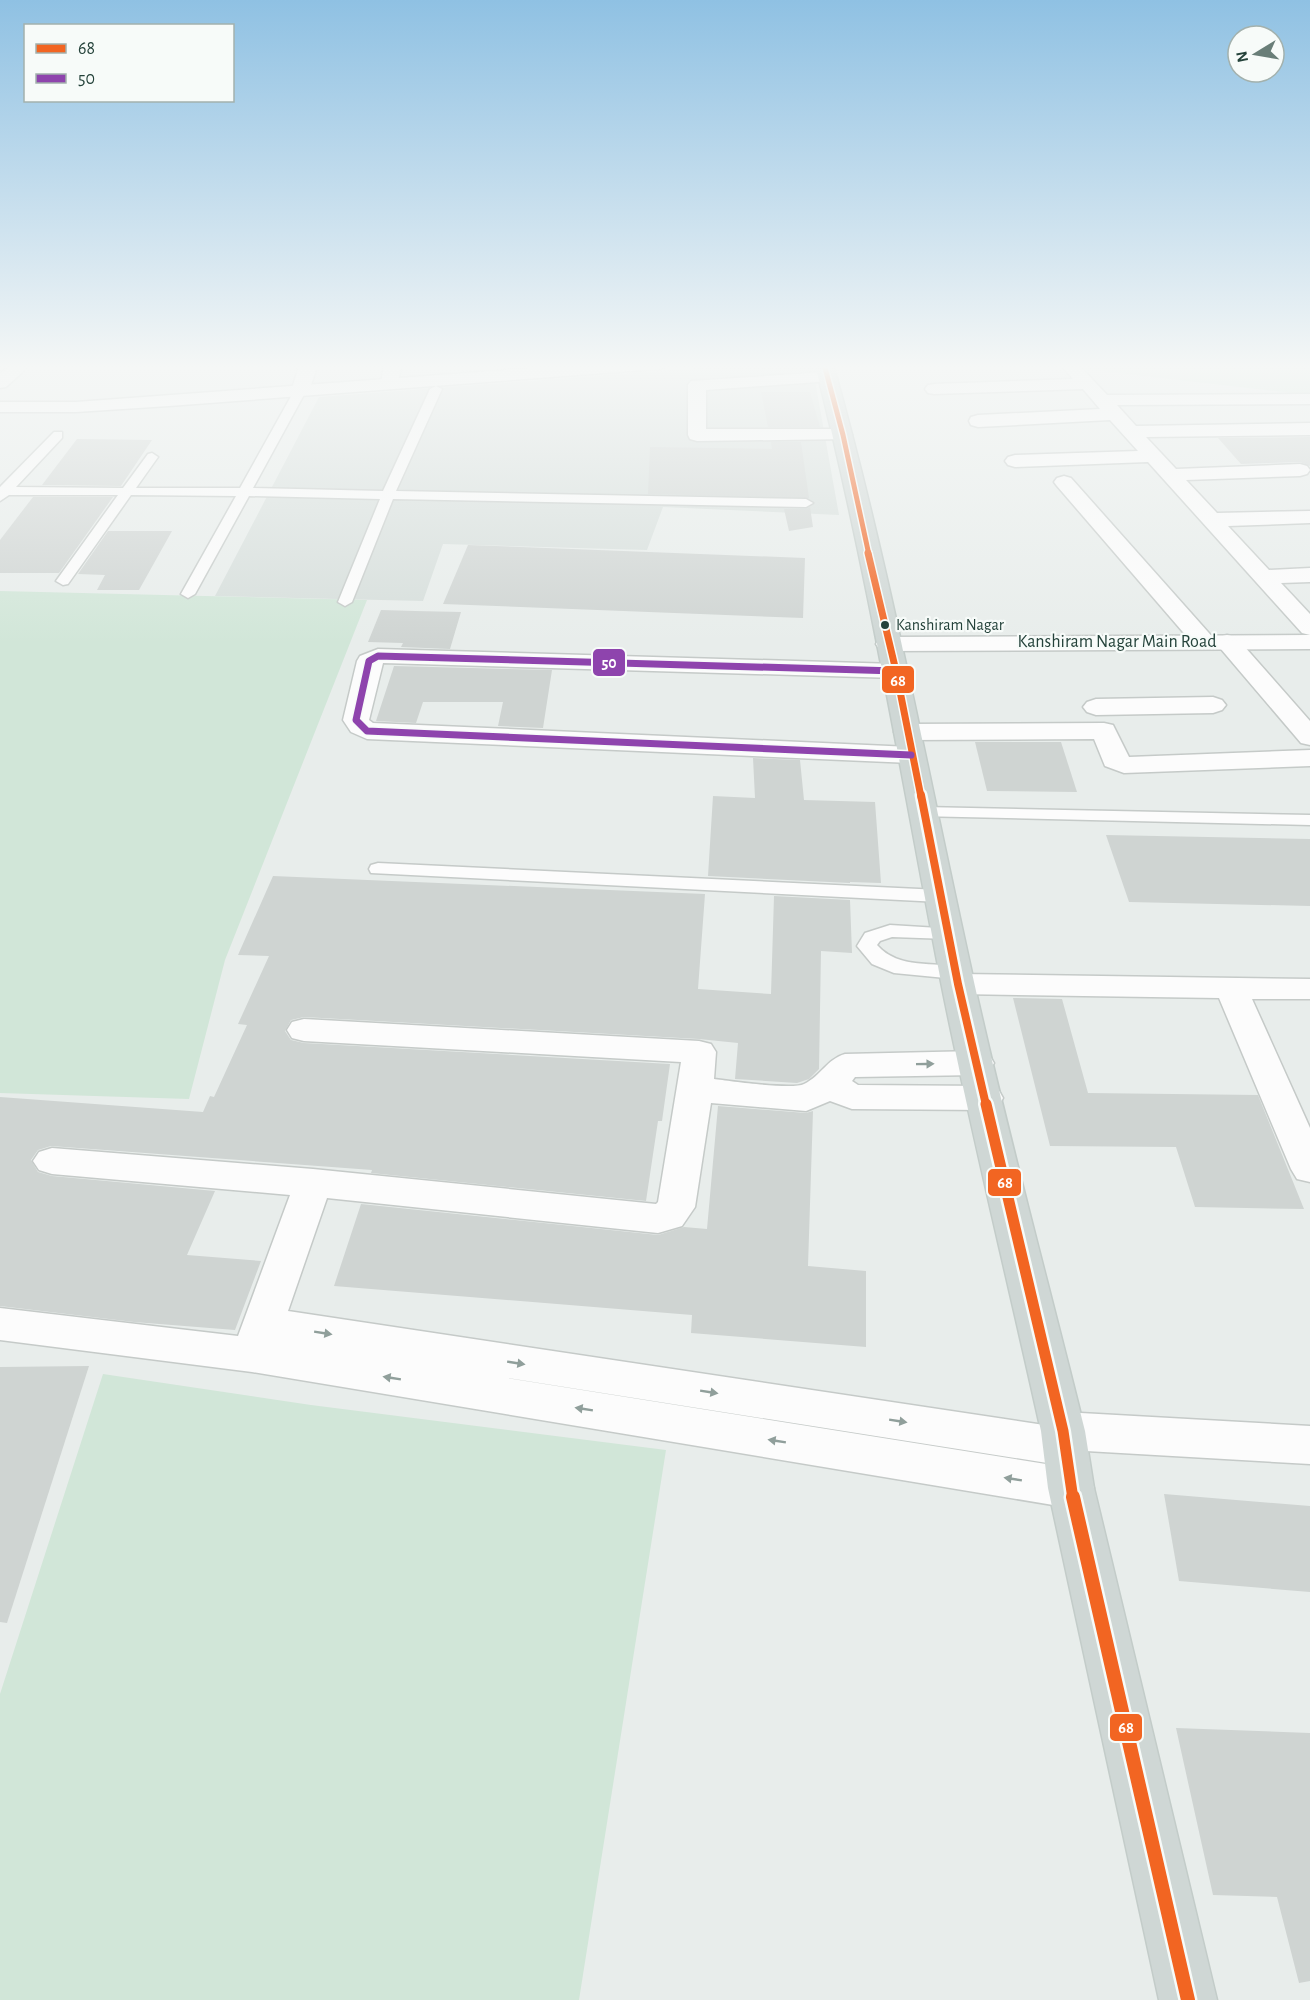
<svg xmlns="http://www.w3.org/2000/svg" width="1310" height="2000" font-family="'Alegreya Sans',sans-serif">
	<rect width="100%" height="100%" fill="#e8edeb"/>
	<path fill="#d6dedb" d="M754 364H812L839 515 663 507 647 550 443 544 423 601 215 596 319 397Z"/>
	<g fill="#d1e6d8">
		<path d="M1040 364H1310V395Z"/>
		<path d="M0 591 367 600 225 960 189 1099 0 1093Z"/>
		<path d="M103 1374 311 1405 666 1450 579 2000H0V1694Z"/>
	</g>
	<g fill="#cfd4d2">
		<path d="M761 392H810L820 427H768Z"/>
		<path d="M1310 437V466L1300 462 1241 464 1218 438Z"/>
		<path d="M77 439 152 440 121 486 42 485Z"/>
		<path d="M771 442H801L809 498 648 494 650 447 772 449Z"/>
		<path d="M33 497H113L59 573H0V540Z"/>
		<path d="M810 507 813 527 789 531 784 509H806Z"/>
		<path d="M108 531H172L139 590H97L105 575 78 574Z"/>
		<path d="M468 545 805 558 803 618 443 604Z"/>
		<path d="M381 610 415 611 461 612 450 649 401 647 403 643 368 642Z"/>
		<path d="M394 666 552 670 543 728 498 726 503 702H423L416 723 376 721Z"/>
		<path d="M975 742H1061L1077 792 987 791Z"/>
		<path d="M753 758 800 760 804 800 875 802 881 883 850 882V883L708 876 713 796 755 798Z"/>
		<path d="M1106 835 1310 839V906L1129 902Z"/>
		<path d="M273 876 705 894 698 989 771 994 774 896 850 900 852 953 821 951 819 1069 809 1079 797 1083 735 1079 738 1043 699 1039 304 1017 291 1020 285 1031 291 1040 304 1043 670 1064 662 1121H658L646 1201 371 1173 372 1170 51 1146 38 1150 31 1160 38 1172 52 1176 215 1191 187 1255 261 1261 235 1330 134 1322 0 1306V1097L203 1112 210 1096 214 1097 247 1025 238 1024 269 956 238 955Z"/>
		<path d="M1013 998 1062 999 1088 1093 1258 1095 1304 1209 1195 1207 1176 1147 1050 1146Z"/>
		<path d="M718 1106 806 1113 813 1111 808 1266 866 1271V1347L691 1333 692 1315 334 1286 361 1204 658 1235 684 1227 707 1229Z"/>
		<path d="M89 1366 7 1623 0 1622V1367Z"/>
		<path d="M1164 1494 1310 1506V1592L1179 1581Z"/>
		<path d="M1176 1728 1310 1733V1981L1299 1983 1277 1897 1213 1895Z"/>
	</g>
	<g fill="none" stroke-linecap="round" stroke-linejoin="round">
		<g stroke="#c5cac8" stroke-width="3">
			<g id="service">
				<path d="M436 386 442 389 396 491 806 499 813 503 806 507 393 499 352 602 345 606 338 602 380 499 249 496 195 594 188 598 181 594 236 496 131 495 68 584 63 585 56 581 118 495H9L0 501V487L54 432H62V438L16 487 123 488 148 454 152 453 158 457 136 488H240L294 391 300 388 306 391 253 488 383 491 430 389Z"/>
				<path d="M923 807 1310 815V825L917 816 914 812 917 808Z"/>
				<path d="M378 863 940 890 947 892 950 896 947 900 940 902 371 873 369 869 371 865Z"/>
				<path d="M890 925 955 929 958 933 955 937 948 939 892 937 880 941 877 945C899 970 934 961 963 968L966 973 963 978 956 979 894 973 872 964 857 946 865 933Z"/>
			</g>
		</g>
		<g stroke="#c5cac8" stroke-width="3">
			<g id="minor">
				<path d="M12 364H31L6 387 0 388V374Z"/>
				<path d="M300 364H318L309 391 306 395H294L291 391Z"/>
				<path d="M384 364H402L396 388H384L381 384Z"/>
				<path d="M1060 364H1078L1107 395 1310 394V404L1117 405 1136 426 1310 423V435L1146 437 1176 469 1300 464 1307 466 1310 470 1307 474 1300 476 1186 480 1217 513 1310 511V523L1228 526 1269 570 1310 568V582L1281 583 1310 614V635L1302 633 1148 462 1015 467 1008 465 1005 461 1008 457 1015 455 1138 451 1110 420 978 427 971 425 969 421 971 417 978 415 1100 409 1083 389 934 394 928 393 925 389 928 385 934 384 1073 379Z"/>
				<path d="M826 372 832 373 835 377 832 381 706 390V429H843L850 431 852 435 850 439 697 441 690 439 688 435V385L691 381Z"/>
				<path d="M1064 476 1071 478 1216 641 1218 637 1227 635 1236 637 1310 721V745L1301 743 1215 642 1213 646 1204 648 1195 646 1057 486 1054 482 1057 478Z"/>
				<path d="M378 649 896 664 905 666 908 671 905 676 896 678 383 663 369 720 373 723 911 747 921 749 924 755 921 761 911 763 367 739 351 732 343 720 357 661 360 656Z"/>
				<path d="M1213 697 1222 700 1226 705 1222 710 1213 713 1096 715 1087 712 1083 707 1087 702 1096 699Z"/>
				<path d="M1104 723 1113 725 1129 757 1310 750V766L1124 773 1105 766 1094 739 907 740 898 738 894 732 898 726 907 724Z"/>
				<path d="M958 974 1310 979V999H1252L1310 1128V1182L1297 1179 1291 1169 1219 998 958 994 946 991 942 984 946 977Z"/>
				<path d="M304 1019 699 1041 711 1044 716 1052 714 1079C729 1081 793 1090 804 1084 821 1076 827 1059 845 1054L977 1051 989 1055 994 1063 989 1071 977 1075 855 1077 852 1081 858 1085 985 1086 998 1089 1003 1098 998 1107 985 1110 852 1109 830 1101 806 1111 711 1103 695 1207 682 1226 658 1233 327 1198 288 1311 1044 1425 1048 1418 1063 1412 1310 1426V1464L1086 1451 1082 1460 1066 1466 444 1368 1071 1468 1087 1474 1094 1488 1087 1502 1071 1508 252 1372 0 1340V1308L238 1336 290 1195 52 1174 39 1170 33 1161 39 1152 52 1148 313 1169 656 1204 658 1202 681 1062 304 1041 292 1038 287 1030 292 1022Z"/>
			</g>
		</g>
		<g stroke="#c5cac8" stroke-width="3">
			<g id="tertiary">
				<path d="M589 364H667L664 368 658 369 169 406 76 412H0V402H76Z"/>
				<path d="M1310 635V649L888 651 879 649 876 644 879 639 888 637Z"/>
			</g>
		</g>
		<g stroke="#c3ccc9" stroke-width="3">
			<path id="primary" d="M815 364H833C890 567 928 775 974 982 1007 1132 1048 1281 1085 1431L1094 1488 1217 2000H1159L1048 1488 1041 1431C1008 1281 971 1132 941 982 901 775 867 568 815 364Z"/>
		</g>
		<use href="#service" fill="#fcfcfc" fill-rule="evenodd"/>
		<use href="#minor" fill="#fcfcfc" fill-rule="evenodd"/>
		<use href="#tertiary" fill="#fcfcfc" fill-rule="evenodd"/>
		<use href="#primary" fill="#cfd7d5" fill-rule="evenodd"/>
		<g stroke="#f7fbf9" stroke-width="8">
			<path id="bus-1-far4" d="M824 364 843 435 869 555"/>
		</g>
		<g stroke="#f7fbf9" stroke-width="10">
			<path id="bus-1-far3" d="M868 553 896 671 921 797"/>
		</g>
		<g stroke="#f7fbf9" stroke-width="13">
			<path id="bus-1-far2" d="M921 795 958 984 986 1105"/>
		</g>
		<g stroke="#f7fbf9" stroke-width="16">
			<path id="bus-1-far1" d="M986 1104 1063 1431 1073 1499"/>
		</g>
		<g stroke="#f7fbf9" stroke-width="19">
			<path id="bus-1" d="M1073 1497 1188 2000"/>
		</g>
		<g stroke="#f7fbf9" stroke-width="10">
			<path id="bus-2" d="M896 671 378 656 369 661 356 720 367 731 911 755"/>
		</g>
		<use href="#bus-1-far4" stroke="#f26522" stroke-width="5"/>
		<use href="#bus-1-far3" stroke="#f26522" stroke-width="7"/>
		<use href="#bus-1-far2" stroke="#f26522" stroke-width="8"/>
		<use href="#bus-1-far1" stroke="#f26522" stroke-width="11"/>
		<use href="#bus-1" stroke="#f26522" stroke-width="14"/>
		<use href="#bus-2" stroke="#8e44ad" stroke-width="7"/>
	</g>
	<defs><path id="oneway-solid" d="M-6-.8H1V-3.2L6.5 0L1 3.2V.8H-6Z" transform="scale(1.5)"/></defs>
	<g fill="#909f9b">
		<use href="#oneway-solid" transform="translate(925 1064) rotate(-1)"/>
		<use href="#oneway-solid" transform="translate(323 1333) rotate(9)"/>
		<use href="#oneway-solid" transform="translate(516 1363) rotate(9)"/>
		<use href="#oneway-solid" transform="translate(392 1378) rotate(-171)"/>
		<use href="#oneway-solid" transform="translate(709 1392) rotate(9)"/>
		<use href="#oneway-solid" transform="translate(584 1409) rotate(-171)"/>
		<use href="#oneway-solid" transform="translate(898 1421) rotate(9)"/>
		<use href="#oneway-solid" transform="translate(777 1441) rotate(-171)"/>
		<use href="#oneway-solid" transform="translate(1013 1479) rotate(-171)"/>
	</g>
	<linearGradient id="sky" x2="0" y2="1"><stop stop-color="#8fc1e3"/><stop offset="0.57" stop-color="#f5f7f6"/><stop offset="1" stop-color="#f5f7f6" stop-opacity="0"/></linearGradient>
	<rect width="1310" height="644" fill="url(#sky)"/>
	<circle fill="#24423a" stroke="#f7fbf9" stroke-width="2" cx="885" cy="625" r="5"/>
	<g text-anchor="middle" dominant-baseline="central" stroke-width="4.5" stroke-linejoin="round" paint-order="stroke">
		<g font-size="16" fill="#24423a" stroke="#f7fbf9" text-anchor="start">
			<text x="896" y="625">Kanshiram Nagar</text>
		</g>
		<g font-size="18" fill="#24423a" stroke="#f7fbf9">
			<text x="1117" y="642">Kanshiram Nagar Main Road</text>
		</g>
	</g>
	<g stroke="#f7fbf9" stroke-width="2">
		<rect x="592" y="648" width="34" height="29" rx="6" fill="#8e44ad"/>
		<rect x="881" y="665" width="34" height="29" rx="6" fill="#f26522"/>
		<rect x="987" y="1168" width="35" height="29" rx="6" fill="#f26522"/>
		<rect x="1109" y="1713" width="34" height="29" rx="6" fill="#f26522"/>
	</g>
	<g font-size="16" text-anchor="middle" font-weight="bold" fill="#fff">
		<text x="609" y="668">50</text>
		<text x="898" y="686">68</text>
		<text x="1005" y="1188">68</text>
		<text x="1126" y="1733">68</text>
	</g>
	<rect x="24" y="24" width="210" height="78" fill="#f7fbf9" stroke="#a3b1ad" stroke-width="1.5"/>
	<rect x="36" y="44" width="30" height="9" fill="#f26522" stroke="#a3b1ad" stroke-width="1.5"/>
	<text x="78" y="54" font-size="18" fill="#24423a">68</text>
	<rect x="36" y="74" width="30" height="9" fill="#8e44ad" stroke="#a3b1ad" stroke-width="1.5"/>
	<text x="78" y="84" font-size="18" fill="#24423a">50</text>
	<g transform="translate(1256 54) rotate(259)"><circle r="28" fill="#f7fbf9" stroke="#a3b1ad" stroke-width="1.5"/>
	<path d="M0-4.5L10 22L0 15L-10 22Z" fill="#697e78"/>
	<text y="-9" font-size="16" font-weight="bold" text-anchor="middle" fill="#24423a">N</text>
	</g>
</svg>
